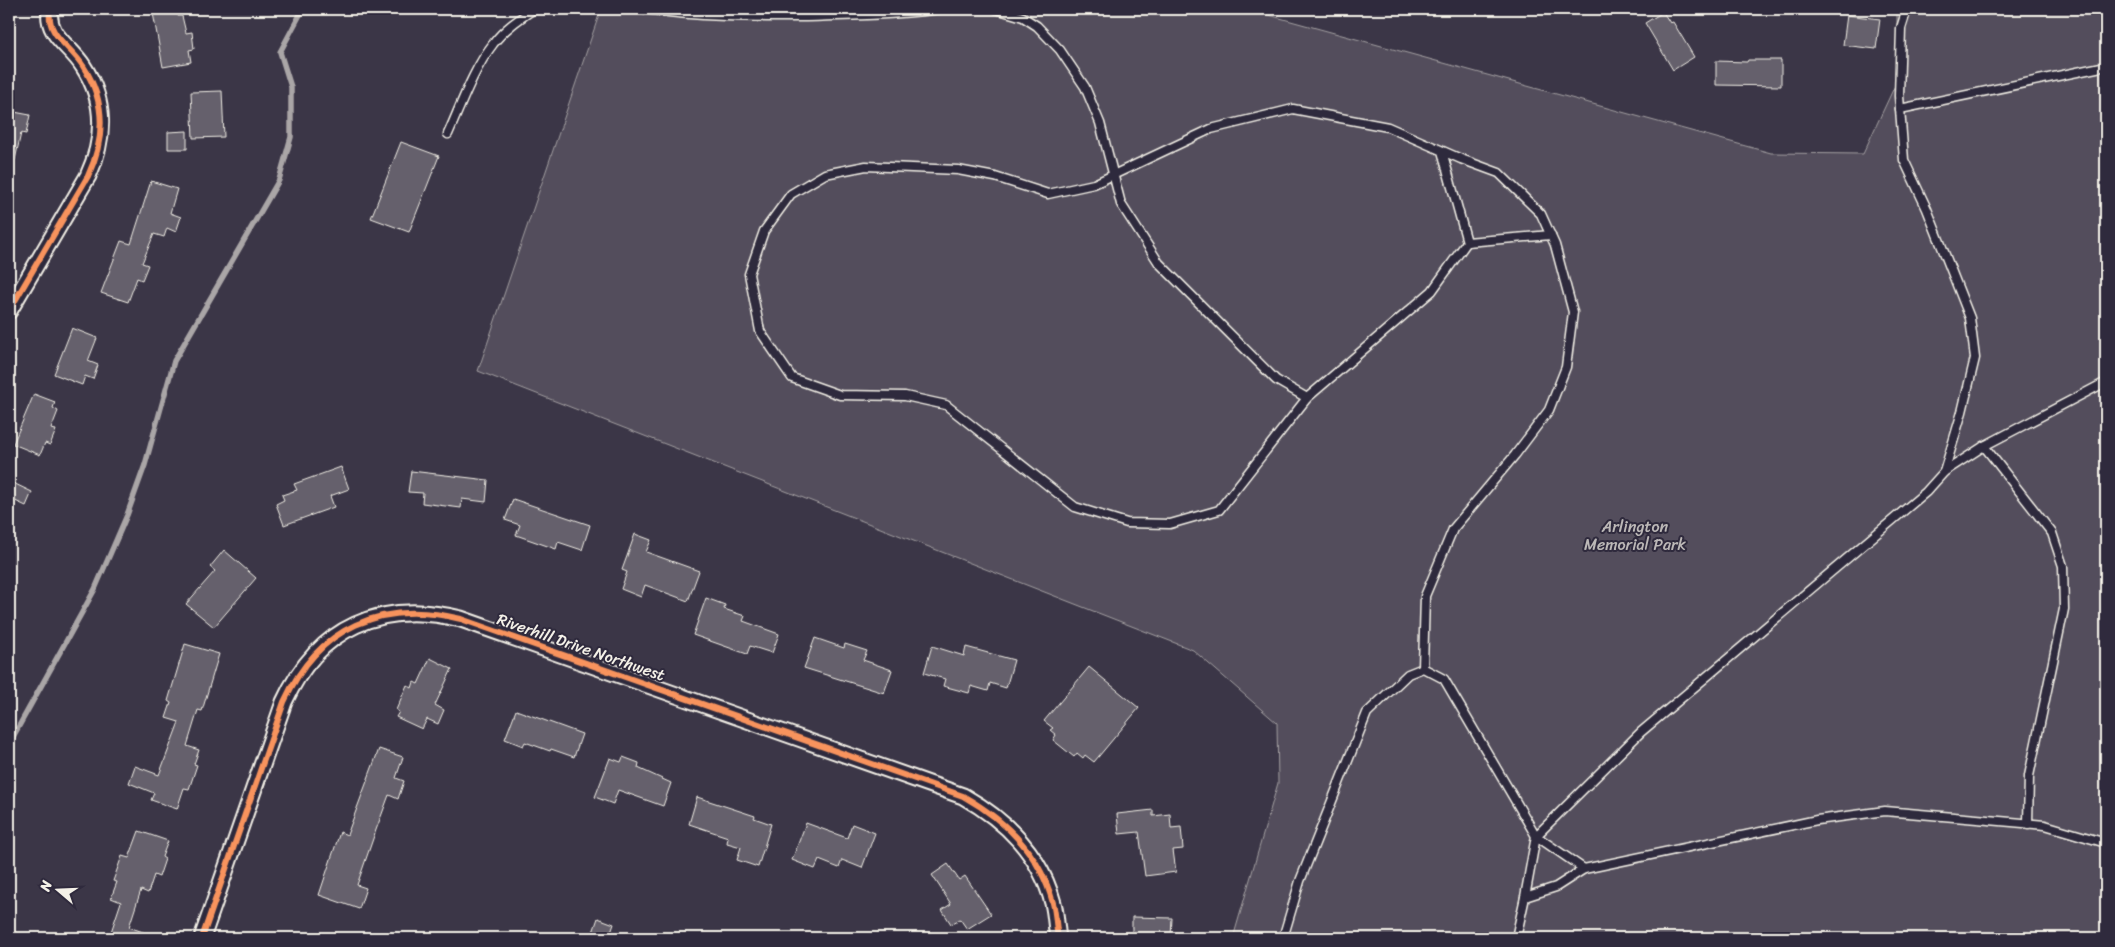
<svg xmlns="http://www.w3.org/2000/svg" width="2115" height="947" font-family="Sriracha,sans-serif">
	<rect width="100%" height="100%" fill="#3b3647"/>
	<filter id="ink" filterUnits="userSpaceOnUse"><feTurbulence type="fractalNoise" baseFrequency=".02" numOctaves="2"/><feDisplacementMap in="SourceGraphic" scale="10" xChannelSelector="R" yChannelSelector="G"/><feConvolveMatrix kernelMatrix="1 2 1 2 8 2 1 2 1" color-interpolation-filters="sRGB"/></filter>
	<g filter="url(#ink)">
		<path fill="#534e5c" stroke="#a4a0a2" d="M601 9H1247L1771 153 1863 154 1897 81V9H2106V938H1233L1278 783 1277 723 1193 650 478 371Z"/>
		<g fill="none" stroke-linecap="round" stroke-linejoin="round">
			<path stroke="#aaa6a7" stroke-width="5.5" d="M9 744 95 589 127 515 145 465 174 361 279 180 291 137V87L280 52 303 9"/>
		</g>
		<g fill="#65616c" stroke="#f4f1e8">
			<path d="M177 9 178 16H182L186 33 192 32 194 49 189 50 191 62 163 67 153 13Z"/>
			<path d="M1663 12 1670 23 1673 22 1694 57 1673 70 1645 23Z"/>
			<path d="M1847 15 1880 19 1876 49 1843 45Z"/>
			<path d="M1748 60H1781V86L1716 85V61L1747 62Z"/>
			<path d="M222 91 224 137 193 138 191 92Z"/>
			<path d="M9 111 30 115 26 134 21 133 15 160 9 159Z"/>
			<path d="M187 131V149H168V132Z"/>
			<path d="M401 142 439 156 409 232 371 218Z"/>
			<path d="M151 181 177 189 170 213 181 217 176 232 167 228 164 237 154 234 142 263 148 265 142 280 137 278 128 302 101 293 121 241 131 244Z"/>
			<path d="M72 328 97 338 88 361 98 365 93 379 85 376 82 385 54 374Z"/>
			<path d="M34 394 55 402 53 408 58 411 51 429 56 430 50 445 45 443 40 455 13 444Z"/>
			<path d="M341 467 349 489 330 496 334 507 284 525 276 504 284 500 282 495 297 490 294 484Z"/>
			<path d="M411 471 488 480 486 502 462 499 461 508 422 503 423 493 408 492Z"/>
			<path d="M9 481 32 492 26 506 9 498Z"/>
			<path d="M513 499 590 525 582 550 558 542 556 549 516 535 520 525 505 520Z"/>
			<path d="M635 534 651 540 646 552 699 571 688 601 645 585 641 597 621 589 627 572 622 570Z"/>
			<path d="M224 550 256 578 214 627 186 604 215 571 210 567Z"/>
			<path d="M706 598 725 605 724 609 745 616 743 621 779 634 772 653 750 646 747 654 693 635Z"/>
			<path d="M815 638 844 648 845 644 867 651 863 660 892 670 884 693 804 668Z"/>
			<path d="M185 644 219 654 202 711 198 710 187 746 199 750 194 764 197 765 189 789 184 788 177 809 151 800 154 793 129 783 135 766 159 775 179 722 166 718 171 703 168 701Z"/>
			<path d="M932 646 964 656 966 647 1014 660 1006 688 990 683 988 691 971 686 969 693 943 686 945 679 924 673Z"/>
			<path d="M430 658 452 669 435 705 444 710 438 724 427 719 422 729 396 717 399 712 396 710 407 685 412 688 414 682 418 684Z"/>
			<path d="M1089 667 1139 708 1094 762 1085 755 1083 758 1077 753 1074 757 1053 740 1056 735 1050 730 1053 728 1044 721Z"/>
			<path d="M516 710 582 734 574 757 551 749 550 751 525 742 523 746 505 739Z"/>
			<path d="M379 749 403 757 396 778 404 781 398 799 389 795 376 830 357 885 366 888 359 909 319 895 340 832 347 835Z"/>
			<path d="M623 757 639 763 638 768 671 783 663 806 618 790 613 804 595 797 610 758 621 762Z"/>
			<path d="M697 797 755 816 754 818 771 824 758 867 737 860 741 847 727 843 728 837 689 824Z"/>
			<path d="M1153 810V816L1170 814 1171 828 1181 827 1183 849 1173 850 1176 872 1145 876 1139 832 1119 834 1117 814Z"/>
			<path d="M806 823 847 838 852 824 875 833 862 868 842 860 839 868 819 860 815 869 792 860Z"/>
			<path d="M139 831 168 841 162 857 165 859 159 877 154 875 148 893 141 890 129 927 154 936V938H109L121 902 111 898 117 882 113 881 122 856 129 858Z"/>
			<path d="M948 864 959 880 965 876 991 914 967 929 960 919 951 924 942 910 951 904 932 875Z"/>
			<path d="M1132 917 1172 918 1171 938H1132Z"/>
			<path d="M598 918 614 924 609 938H591Z"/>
		</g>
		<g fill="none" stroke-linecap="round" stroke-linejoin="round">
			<g stroke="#f4f1e8" stroke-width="11">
				<g id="service">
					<path d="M645 9C698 17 752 17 806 17 851 16 895 15 939 9"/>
					<path d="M996 9 1023 17 1037 26 1060 50 1085 87 1100 123 1121 204 1159 263 1276 380 1307 398"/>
					<path d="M1907 9 1901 28 1899 96 1904 160 1927 209 1970 318 1975 358 1962 412 1944 472"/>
					<path d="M1900 109 2106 66"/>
					<path d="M448 134C461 105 473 70 493 44 504 29 519 19 534 9"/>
					<path d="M1467 242 1551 235"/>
					<path d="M1984 446 2052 533 2063 566 2064 609 2029 776 2028 824"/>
					<path d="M1423 668 1425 596 1453 529 1515 455 1549 410 1566 367 1573 312 1555 245 1541 214 1499 173 1461 159 1388 127 1293 109 1211 129 1094 184 1048 194 995 177 958 170 866 166 825 174 791 194 764 231 749 274 760 331 792 378 840 395 905 396 946 405 1075 507 1127 523 1170 524 1219 510 1307 398 1432 291 1467 242 1442 151"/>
					<path d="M1584 869 1536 836 1641 732 1926 492 1944 472 1984 446 2106 382"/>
					<path d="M1283 938 1300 881 1367 713 1408 674 1423 668 1444 679 1536 836 1525 897"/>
					<path d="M1516 938 1525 897 1556 887 1584 869 1817 820 1885 811 2045 825 2106 843"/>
				</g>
			</g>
			<g stroke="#f4f1e8" stroke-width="19">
				<g id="minor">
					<path d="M9 311 88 176C105 139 106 101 83 66 70 45 46 36 50 9"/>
					<path d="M202 938 284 702C318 627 382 599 461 619L963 796C1007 821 1040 854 1053 903 1056 914 1056 927 1058 938"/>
				</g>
			</g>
			<use href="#service" stroke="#2f2a3d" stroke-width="8"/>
			<use href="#minor" stroke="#2f2a3d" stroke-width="15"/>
			<g stroke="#2f2a3d" stroke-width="9">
				<g id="cycleway">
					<path d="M9 311 88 176C105 139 106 101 83 66 70 45 46 36 50 9"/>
					<path d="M202 938 284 702C318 627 382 599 461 619L963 796C1007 821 1040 854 1053 903 1056 914 1056 927 1058 938"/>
				</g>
			</g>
			<use href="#cycleway" stroke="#f8935d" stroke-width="6"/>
		</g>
	</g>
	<g text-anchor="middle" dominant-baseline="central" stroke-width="4" stroke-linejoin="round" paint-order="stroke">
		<g font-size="16" fill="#bcb8b7" stroke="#2f2a3d">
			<text x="1635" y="526">Arlington<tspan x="1635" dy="18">Memorial Park</tspan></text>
		</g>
		<g font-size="16" fill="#f4f1e8" stroke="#2f2a3d">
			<text transform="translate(581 647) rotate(19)">Riverhill Drive Northwest</text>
		</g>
	</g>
	<rect width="2115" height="947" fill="none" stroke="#2f2a3d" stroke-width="30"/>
	<rect x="15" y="15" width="2085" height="917" fill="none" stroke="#f4f1e8" stroke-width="2" filter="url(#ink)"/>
	<g transform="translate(58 890) rotate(289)" stroke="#2f2a3d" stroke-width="4" paint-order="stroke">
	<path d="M0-4L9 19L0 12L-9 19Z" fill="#f4f1e8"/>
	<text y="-8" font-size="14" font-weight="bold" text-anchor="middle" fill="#f4f1e8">N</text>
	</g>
</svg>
